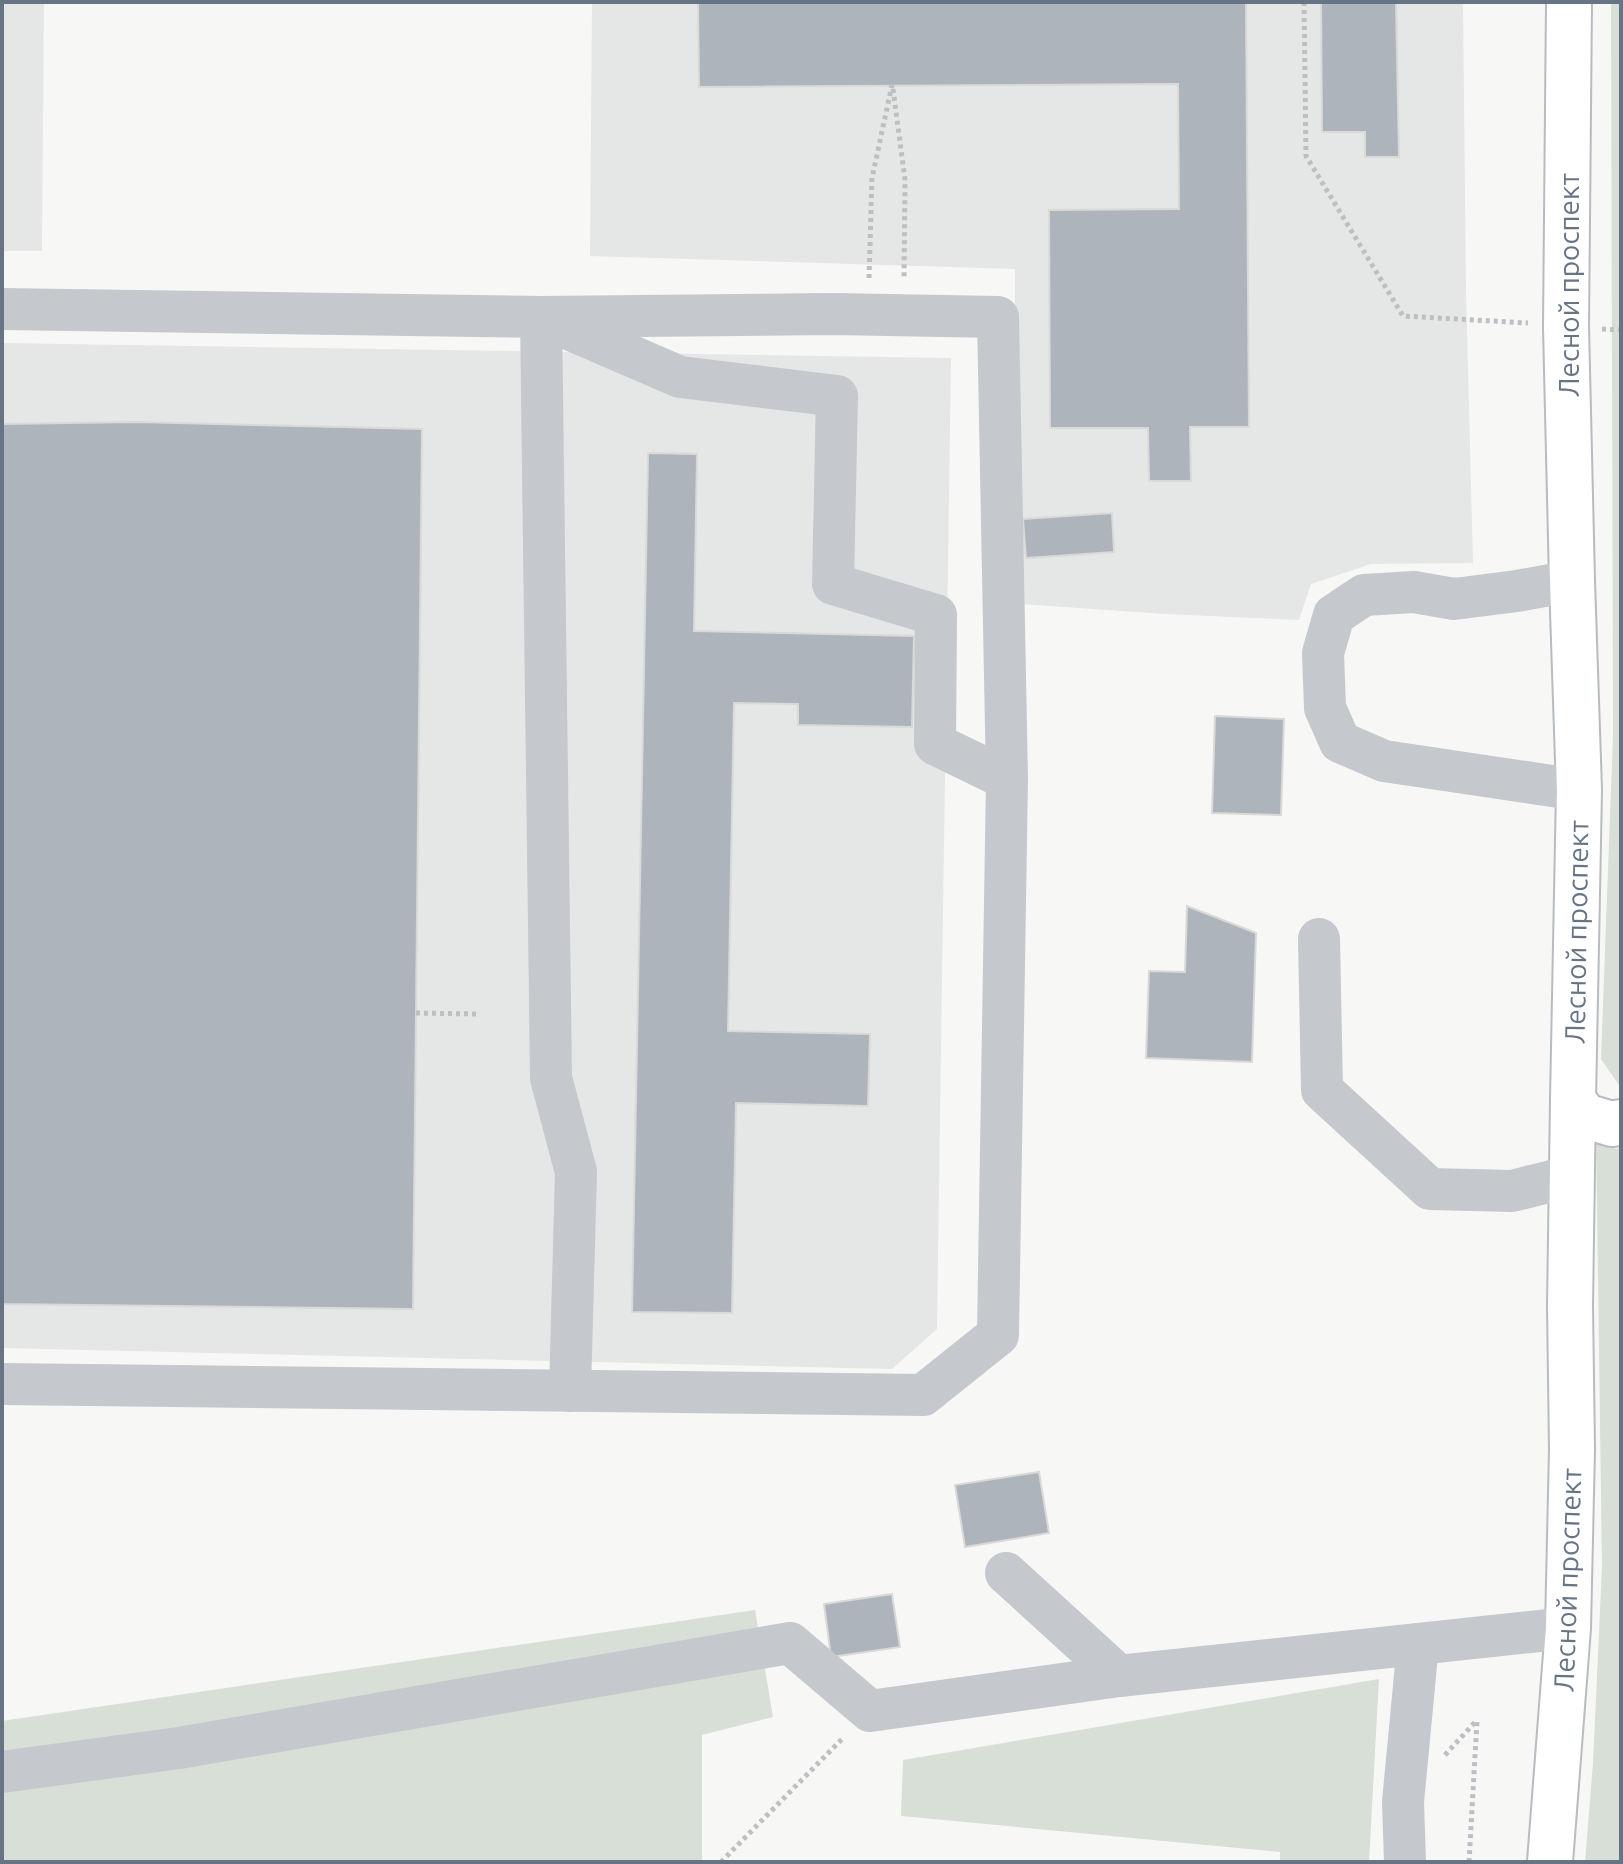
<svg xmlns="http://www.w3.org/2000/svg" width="1623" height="1864" font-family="Ubuntu,sans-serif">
	<rect width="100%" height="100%" fill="#f7f8f5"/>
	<g fill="#e5e7e6">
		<path d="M2 2H44L42 251H2Z"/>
		<path d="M592 2H1463L1466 290 1473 563 1371 564 1311 584 1299 620 1166 614 1020 604 1014 522 1015 269 590 256Z"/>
		<path d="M2 343 951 358 937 1329 892 1369 2 1348Z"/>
	</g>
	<g fill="#d8dfd6">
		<path d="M1611 2H1621V1088L1601 1059 1613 735Z"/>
		<path d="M1596 1135 1616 1149 1621 1147V1839L1619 1862H1585L1593 1763 1602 1567Z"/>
		<path d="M755 1610 773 1717 702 1735V1862H2V1721Z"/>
		<path d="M1379 1679 1369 1862H1280V1852L901 1816 903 1760Z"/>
	</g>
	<g fill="#aeb4bb" stroke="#d9d9d7" stroke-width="2">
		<path d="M698 2H1246L1249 427H1190L1191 481H1149L1148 428H1050L1049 210 1179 209 1178 84 699 87Z"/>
		<path d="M1321 2H1396L1399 157H1365V132H1322Z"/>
		<path d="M136 422 422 429 413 1309 2 1304V424Z"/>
		<path d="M648 453 697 454 694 631 914 636 912 727 798 725V704L734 703 728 1031 870 1034 868 1106 736 1103 732 1313 632 1312Z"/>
		<path d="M1112 513 1114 552 1026 558 1023 519Z"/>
		<path d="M1215 716 1284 719 1281 815 1212 813Z"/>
		<path d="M1187 906 1256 933 1252 1062 1146 1058 1149 971 1185 972Z"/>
		<path d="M1039 1472 1049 1533 965 1547 955 1485Z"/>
		<path d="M892 1594 900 1647 831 1657 824 1604Z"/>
	</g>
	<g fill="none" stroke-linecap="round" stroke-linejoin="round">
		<g stroke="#b8bbc0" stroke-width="48">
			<g id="major">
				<path d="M1573 1100 1585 1116 1612 1124 1621 1122"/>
				<path d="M1550 1862 1568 1628 1572 1449 1570 1306 1573 1100 1579 790 1572 581 1566 327 1569 2"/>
			</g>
		</g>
		<g stroke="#bdbfc2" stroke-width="5" stroke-dasharray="4 4" stroke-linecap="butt">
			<path d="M1304 2 1306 156 1403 316 1528 323"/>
			<path d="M893 89 905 180 904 279"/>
			<path d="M869 278 872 178 892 85"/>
			<path d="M1602 329 1621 330"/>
			<path d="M416 1013 479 1014"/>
			<path d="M1445 1755 1477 1720"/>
			<path d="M721 1862 844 1737"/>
			<path d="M1469 1862 1477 1721"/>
		</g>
		<g stroke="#c5c8cc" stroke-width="42">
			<path d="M2 309 541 317 833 314 998 317 1007 779 998 1335 923 1395 2 1384"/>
			<path d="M1572 581 1517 591 1454 599 1414 592 1364 595 1334 615 1323 653 1325 708 1340 742 1384 761 1579 790"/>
			<path d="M1319 939 1322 1090 1430 1189 1512 1191 1572 1176"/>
			<path d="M570 1391 576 1172 551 1078 541 317 680 377 837 396 833 584 936 615 935 744 1007 779"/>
			<path d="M1006 1573 1119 1676 1568 1628"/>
			<path d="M2 1772 179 1748 790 1643 870 1711 1119 1676"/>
			<path d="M1405 1862 1403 1802 1418 1644"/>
		</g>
		<use href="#major" stroke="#fff" stroke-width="44"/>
	</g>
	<g text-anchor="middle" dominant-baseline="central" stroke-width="8" stroke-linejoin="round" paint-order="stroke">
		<g font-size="28" fill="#677486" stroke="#fff">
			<text transform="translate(1568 285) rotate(-90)">Лесной проспект</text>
			<text transform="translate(1576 932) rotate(-89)">Лесной проспект</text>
			<text transform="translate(1567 1580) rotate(-88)">Лесной проспект</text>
		</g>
	</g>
	<rect width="1623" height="1864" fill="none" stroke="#677486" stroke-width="8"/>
</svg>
